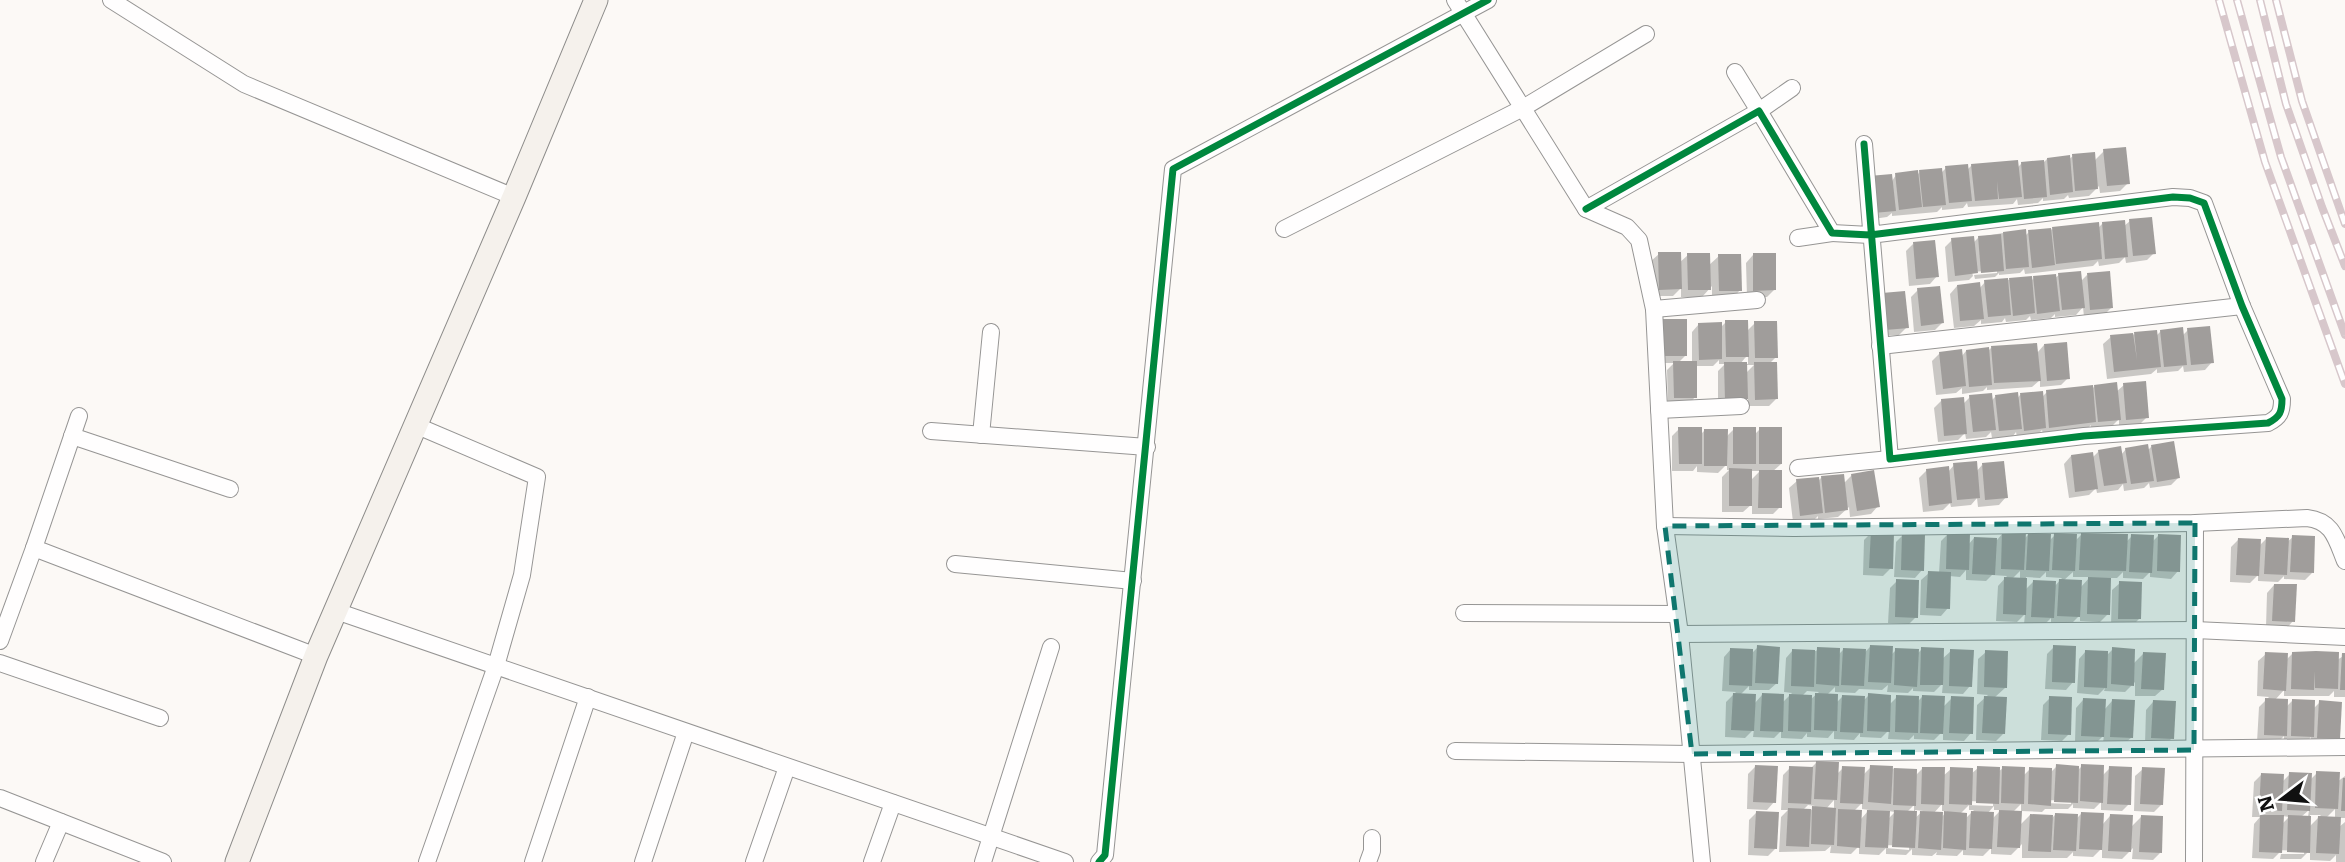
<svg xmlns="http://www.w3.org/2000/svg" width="2345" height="862" font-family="Literata,serif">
	<rect width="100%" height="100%" fill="#fcf9f6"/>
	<g fill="#0003" fill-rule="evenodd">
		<path d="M2104 151 2128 183 2120 191 2100 193 2099 186 2089 196 2069 198 2068 195 2064 199 2043 201V198L2038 203 2018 205 2017 199 2013 204 1968 207 1967 203 1963 208 1942 210V207L1937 212 1892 216V213L1887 217 1866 220 1896 175H1917L1920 172 1941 173 1946 168 1967 170 1972 165 2017 168 2022 163 2042 164 2047 159 2068 160 2073 156 2094 161Z"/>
		<path d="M2130 221 2154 253 2147 260 2126 263 2125 257 2119 263 2099 266 2098 261 2093 266 2025 274 2024 269 2020 273 1999 275V273L1995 277 1975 279 1974 275 1997 273V270L1972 272 1973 276 1969 280 1948 282 1945 247 1952 240 1973 243 1979 237 2003 233 2025 236 2029 232 2097 224 2098 228 2103 223 2124 226Z"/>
		<path d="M1913 244 1937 276 1930 284 1909 286 1906 251Z"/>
		<path d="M1659 254 1679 263 1688 255 1708 266 1719 256 1740 290 1733 298H1712V286L1702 297H1681V288L1673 296H1652L1651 261Z"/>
		<path d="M1753 255 1775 289 1767 297H1747L1746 263Z"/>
		<path d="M2059 275 2080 282 2087 275 2112 307 2104 315 2084 317 2083 307 2076 315 2055 317V314L2051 318 2031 320 2030 316 2026 320 2006 322 2005 318 2002 322 1981 324V320L1974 326 1954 328 1950 294 1957 286 1979 289 1985 282 2030 278V282L2034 278H2055Z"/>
		<path d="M1918 290 1942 323 1935 330 1914 332 1911 297Z"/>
		<path d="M1875 302 1907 327 1899 335 1879 336Z"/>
		<path d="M1664 321 1686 355 1678 363H1692V332L1699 324 1720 328 1726 322 1747 331 1755 323 1776 357 1769 364 1776 399 1769 406H1748V397L1739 406H1718V371L1725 364H1719V360L1713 366H1695V397L1688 405H1668L1667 370 1674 363H1658L1657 328ZM1748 355V364H1740L1745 358ZM1746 365H1754L1746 373Z"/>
		<path d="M2188 330 2212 362 2205 370 2184 372 2183 366 2178 371 2157 373V369L2151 374 2107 379 2103 344 2111 337 2155 332 2156 336 2161 331 2182 336Z"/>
		<path d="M2044 345 2068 378 2061 385 2040 387V380L2032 387 1987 390V387L1983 391 1962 394V388L1956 393 1936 395 1932 361 1940 353 1961 357 1966 351 1987 352 1991 348 2037 353Z"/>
		<path d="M2124 385 2147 417 2140 424 2119 426V419L2112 426 2091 428V425L2087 429 2043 434 2042 430 2037 435 2017 437 2016 432 2013 436 1992 438 1991 432 1986 437 1966 439 1965 433 1958 440 1938 442 1934 408 1942 400 1963 404 1970 397 1991 401 1996 396 2017 399 2020 395 2042 397 2047 392 2091 390 2095 386 2116 392Z"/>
		<path d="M1679 429 1700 435 1705 430 1726 437 1734 429 1755 434 1760 429 1781 464 1772 472 1780 507 1773 514H1752V504L1743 512H1722V477L1729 470H1727V464L1718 473 1697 472V466L1693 471H1672V436ZM1750 471H1760L1750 481Z"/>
		<path d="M2152 446 2178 478 2171 485 2150 488 2149 483 2144 488 2124 491 2123 484 2118 490 2097 493 2096 488 2089 495 2069 498 2064 464 2071 456 2092 458 2099 451 2121 455 2126 449 2147 451Z"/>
		<path d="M1954 465 1976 472 1982 465 2006 497 1999 505 1978 507 1977 498 1971 505 1951 507 1950 503 1943 510 1923 512 1919 478 1927 470 1948 472Z"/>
		<path d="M1852 475 1878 506 1871 514 1850 517 1849 507 1838 517 1818 519V516L1814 520 1793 522 1789 488 1797 481H1818L1822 477 1843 484Z"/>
		<path d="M1871 533 1891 568 1883 576 1863 575 1864 540Z"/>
		<path d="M2003 533 2024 539 2028 535 2049 541 2055 535 2075 541 2081 535 2126 542 2132 536 2152 542 2159 535 2178 571 2171 579 2150 577V572L2143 579 2123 578V572L2117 578H2110L2108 614 2100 622 2080 621V615L2071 624 2051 623V618L2045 624H2024L2025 614 2017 622 1996 621 1998 586 2007 576 1992 575 1986 581 1966 580V570L1960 577 1949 576 1948 608 1941 616 1920 615 1921 580 1929 573H1939L1941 541 1948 534 1968 545 1974 538 1997 540ZM2020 571V579H2012ZM2046 572V577L2062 578 2054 587 2033 582 2025 590 2026 577 2040 578ZM2073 572V577H2090L2080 588 2063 581Z"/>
		<path d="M1903 535 1922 570 1915 578 1894 577 1896 542Z"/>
		<path d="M2293 537 2312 573 2305 580 2284 579V576L2278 582 2258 581V575L2250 583 2230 582 2231 547 2238 540 2259 546 2266 539 2287 542Z"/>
		<path d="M1897 581 1916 617 1909 624 1888 623 1890 588Z"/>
		<path d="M2120 583 2139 619 2132 626 2111 625 2112 590Z"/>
		<path d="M2274 585 2293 621 2286 629 2266 627 2267 593Z"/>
		<path d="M1758 647 1777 683 1769 690H1749V686L1740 695 1754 704 1762 695 1782 703 1792 693 1784 692 1786 658 1793 650 1816 651 1818 649 1838 655 1843 650 1864 653 1870 647 1891 655 1896 650 1917 654 1922 649 1942 659 1951 651 1970 686 1963 694 1942 693 1943 683 1934 692 1913 691V688L1908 693 1887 692 1888 685 1882 690 1859 689 1855 693 1835 692V687L1827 695 1836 703 1842 697 1863 701 1869 695 1889 705 1897 697 1917 702 1922 697 1943 707 1952 698 1971 733 1964 741 1943 740V731L1934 740 1914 739V735L1909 740 1888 739 1889 730 1881 738 1860 737V733L1854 740 1834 739V731L1828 738 1807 737V733L1802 739 1781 738V731L1774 738 1753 737 1754 729 1745 738 1725 737 1726 702 1736 692 1722 691 1724 657 1731 649 1752 653ZM1807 691 1819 692 1810 700 1802 696Z"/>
		<path d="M2054 647 2073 682 2066 690 2045 689 2047 654Z"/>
		<path d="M2113 649 2133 664 2144 653 2163 689 2155 696H2135V682L2125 692 2104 691 2105 688 2098 695 2077 693 2079 659 2086 651 2106 656Z"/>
		<path d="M1986 652 2005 688 1994 698 2003 734 1996 741 1976 740 1977 705 1988 695 1977 694 1978 659Z"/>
		<path d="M2293 653 2337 660 2345 655V697H2334V691L2329 696H2284V690L2275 700 2286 707 2293 700 2313 709 2320 702 2339 738 2331 745 2311 744V737L2305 744 2284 743V736L2278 742H2257L2259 707 2269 697 2257 696 2258 661 2266 654 2286 660Z"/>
		<path d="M2050 698 2069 734 2062 741 2041 740 2043 705Z"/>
		<path d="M2083 700 2104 710 2112 701 2132 737 2124 744 2103 743 2104 735 2095 744 2075 742 2076 708Z"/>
		<path d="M2153 702 2172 738 2165 745 2145 744 2146 710Z"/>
		<path d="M1816 763 1837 774 1843 768 1863 775 1871 767 1916 770 1915 776 1923 768 1943 776 1951 769 1971 774 1978 768 1998 772 2003 768 2023 776 2030 769 2050 773 2057 766 2077 771 2082 766 2102 776 2110 768 2129 804 2122 811 2101 810V802L2094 809 2073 808V804L2068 809H2045L2042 812 2021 811V804L2013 812 2019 826 2030 815 2051 819 2055 815 2076 819 2081 814 2102 825 2110 816 2131 827 2141 817 2160 853 2153 860 2132 859 2133 848 2122 859 2102 858V848L2093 857 2073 856V852L2067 858H2022V844L2011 855 1991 854V848L1983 856 1963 855V850L1957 856 1936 855 1937 852 1932 856 1912 855V849L1906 855 1886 854V848L1909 850V846L1884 845V848H1886L1879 855 1859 854V846L1851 854 1830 853 1831 846 1825 851 1779 852 1781 817 1788 810H1781L1783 775 1790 768H1811ZM1834 800V809H1826ZM2046 800 2071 801V804L2045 803ZM1967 801 1993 802V806L1967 805ZM1862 803V809L1869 810 1860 820 1853 812ZM1942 804V811H1947L1941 818 1933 814ZM1808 805 1815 806 1810 811H1802ZM1914 805V812H1907ZM1969 805V810H1974L1965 819 1960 814ZM1994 806V810H2001L1992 819 1987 814ZM1915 810 1923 811 1915 818ZM1888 811 1895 812 1888 819Z"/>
		<path d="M1755 767 1774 802 1767 810 1747 809 1748 774Z"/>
		<path d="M2143 769 2162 804 2154 812 2134 811 2135 776Z"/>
		<path d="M2317 773 2337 782 2345 776V818H2339V827L2345 822V862H2336V855L2330 861 2310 860V850L2301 859H2280L2281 854H2304V851L2278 850 2279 853 2273 859 2252 858 2254 824 2260 817H2252L2254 782 2261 775 2282 782 2290 774 2310 780ZM2335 809V819L2326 818ZM2309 810 2308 817H2301ZM2310 815H2321L2309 827ZM2282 816 2289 817 2282 824Z"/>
		<path d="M1756 813 1775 849 1768 856 1748 855 1749 820Z"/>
	</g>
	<g fill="#a09d9b">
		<path d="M2126 147 2130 184 2107 186 2103 149Z"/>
		<path d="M2095 152 2098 189 2075 191 2072 154Z"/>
		<path d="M2070 155 2073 192 2050 195 2047 158Z"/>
		<path d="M2018 160 2022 197 1999 199 1997 181 1998 199 1975 201 1971 164Z"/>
		<path d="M2044 160 2047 197 2024 199 2021 162Z"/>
		<path d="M1968 164 1972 201 1949 203 1945 166Z"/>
		<path d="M1942 168 1946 205 1923 207 1919 170Z"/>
		<path d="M1918 170 1922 207 1899 210 1895 173Z"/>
		<path d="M1892 174 1896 211 1873 213 1869 176Z"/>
		<path d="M2152 217 2156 254 2133 256 2129 219Z"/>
		<path d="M2125 220 2128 257 2105 259 2102 222Z"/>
		<path d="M2099 222 2102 259 2056 264 2052 227Z"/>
		<path d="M2051 228 2055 265 2032 268 2028 230Z"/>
		<path d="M2026 229 2029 267 2006 269 2003 232Z"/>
		<path d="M2001 234 2004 271 1981 273 1978 236Z"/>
		<path d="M1974 236 1978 273 1955 276 1951 238Z"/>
		<path d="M1935 240 1939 277 1916 279 1913 242Z"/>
		<path d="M1658 252H1681L1682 289 1659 290Z"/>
		<path d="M1687 253H1710L1711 290H1688Z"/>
		<path d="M1753 253H1776V290L1753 291Z"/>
		<path d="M1718 254H1741L1742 291H1719Z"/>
		<path d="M2081 271 2085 308 2062 310 2058 273Z"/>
		<path d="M2110 271 2113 308 2090 310 2087 273Z"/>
		<path d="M2056 274 2060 311 2037 314 2033 276Z"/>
		<path d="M2032 276 2035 313 2013 316 2009 278Z"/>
		<path d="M2008 278 2011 315 1988 317 1984 280Z"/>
		<path d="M1980 282 1984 319 1960 321 1957 285Z"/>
		<path d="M1940 286 1944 323 1921 326 1917 288Z"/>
		<path d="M1905 291 1909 328 1885 330 1882 293Z"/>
		<path d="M1663 319H1687V356H1664Z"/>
		<path d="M1725 320H1748L1749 357H1726Z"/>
		<path d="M1754 321H1777L1778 358H1755Z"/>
		<path d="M1722 322V359L1699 360 1698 323Z"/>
		<path d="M2210 326 2214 363 2191 365 2187 328Z"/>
		<path d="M2183 327 2187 365 2164 367 2160 330Z"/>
		<path d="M2157 330 2161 367 2114 372 2110 335 2133 333 2137 360 2134 332Z"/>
		<path d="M2067 342 2070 379 2047 381 2044 344Z"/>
		<path d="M2037 343 2041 381 1994 383 1991 346Z"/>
		<path d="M1989 347 1992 385 1969 387 1966 350Z"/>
		<path d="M1962 349 1966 386 1943 389 1939 352Z"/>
		<path d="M1673 361H1697V398H1674Z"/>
		<path d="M1724 362H1747L1748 399 1725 400Z"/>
		<path d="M1754 362H1777L1778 399 1755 400Z"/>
		<path d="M2146 381 2149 418 2126 420 2123 383Z"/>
		<path d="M2117 382 2121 420 2098 422 2094 385Z"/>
		<path d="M2093 385 2096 422 2049 428 2046 390Z"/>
		<path d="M2043 391 2046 428 2024 431 2020 393Z"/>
		<path d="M2018 392 2022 429 1999 431 1995 395Z"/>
		<path d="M1992 393 1996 430 1973 432 1969 395Z"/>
		<path d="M1964 397 1967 434 1944 436 1941 399Z"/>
		<path d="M1678 427H1702V464H1679Z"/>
		<rect x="1733" y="427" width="23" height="37"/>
		<rect x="1759" y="427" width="23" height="37"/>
		<path d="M1704 429H1728L1727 466H1704Z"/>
		<path d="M2174 441 2180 478 2157 482 2151 445Z"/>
		<path d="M2148 444 2154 481 2131 484 2125 448Z"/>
		<path d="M2121 446 2127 483 2104 486 2098 450Z"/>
		<path d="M2093 452 2098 489 2075 492 2071 455Z"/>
		<path d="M1977 461 1980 498 1957 500 1953 463Z"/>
		<path d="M2004 461 2008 498 1985 500 1982 463Z"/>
		<path d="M1949 466 1952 503 1929 506 1926 469Z"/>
		<path d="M1729 468 1752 469V506H1729Z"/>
		<path d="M1759 470H1782V508H1758Z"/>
		<path d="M1874 470 1880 507 1857 511 1851 474Z"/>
		<path d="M1844 474 1848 510 1825 513 1821 476Z"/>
		<path d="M1819 477 1823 513 1800 516 1796 479Z"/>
		<path d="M1871 531 1894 532 1893 569 1869 568Z"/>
		<path d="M2002 531 2026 532 2024 570 2001 569Z"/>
		<path d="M1947 532 1970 533 1969 570 1946 569Z"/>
		<path d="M1902 533 1925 534 1924 571 1901 570Z"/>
		<path d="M2028 533 2051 534 2049 571 2026 570Z"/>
		<path d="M2054 533 2077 534 2075 571 2052 570Z"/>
		<path d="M2081 533 2128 534 2126 571 2079 570Z"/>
		<path d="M2131 534 2154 535 2152 573 2129 572Z"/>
		<path d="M2158 534 2181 535 2180 572 2157 571Z"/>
		<path d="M2292 535 2315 536 2314 573 2290 572Z"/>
		<path d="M1974 537 1997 538 1995 575 1972 574Z"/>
		<path d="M2266 537 2289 538 2287 575 2264 574Z"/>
		<path d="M2238 538 2261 539 2259 576 2236 575Z"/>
		<path d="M1928 571 1951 572 1950 609 1926 608Z"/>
		<path d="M2004 577 2027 578 2026 615 2003 614Z"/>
		<path d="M2088 577 2111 578 2110 615 2087 614Z"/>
		<path d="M1896 579 1919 580 1918 618 1895 617Z"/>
		<path d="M2059 579 2082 580 2080 617 2057 616Z"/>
		<path d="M2033 580 2056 581 2054 618 2031 617Z"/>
		<path d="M2119 581 2142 582 2141 619H2118Z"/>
		<path d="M2274 584H2297L2295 622 2272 621Z"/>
		<path d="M1757 645 1780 647 1778 684 1755 683Z"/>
		<path d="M1870 645 1893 646 1891 683 1868 682Z"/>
		<path d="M2053 645 2076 646 2075 683 2052 682Z"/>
		<path d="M1817 647 1840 648 1839 686 1816 684Z"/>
		<path d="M1921 647 1944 648 1943 685H1920Z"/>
		<path d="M2112 647 2135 649 2134 686 2111 684Z"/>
		<path d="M1730 648 1753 649 1752 686 1729 685Z"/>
		<path d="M1843 648 1866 649 1864 686 1841 685Z"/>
		<path d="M1895 648 1919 649 1917 687 1894 685Z"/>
		<path d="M1792 649 1815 650 1814 687 1791 686Z"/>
		<path d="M1950 649 1974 650 1972 687 1949 686Z"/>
		<path d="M1985 650 2008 651 2007 688 1984 687Z"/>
		<path d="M2085 650 2108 651 2107 688 2084 687Z"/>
		<path d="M2316 651 2339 652 2338 689 2315 688V671L2314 690 2291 689 2292 652Z"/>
		<path d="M2143 652 2166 653 2164 690 2141 689Z"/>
		<path d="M2265 652 2288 653 2286 691 2263 689Z"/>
		<path d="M2342 653H2345V690H2340Z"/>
		<path d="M1733 693 1756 694 1754 731 1731 730Z"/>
		<path d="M1762 693 1784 694 1783 732 1760 731Z"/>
		<path d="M1815 693 1838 694 1837 731 1814 730Z"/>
		<path d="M1868 693 1891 695 1890 732 1867 731Z"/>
		<path d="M1789 694 1812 695 1811 732 1788 731Z"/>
		<path d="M1842 695 1865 696 1863 733 1840 732Z"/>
		<path d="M1896 695 1919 696 1918 733 1895 732Z"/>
		<path d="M1922 695 1945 696 1943 734 1920 733Z"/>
		<path d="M1951 696 1974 697 1973 734 1949 733Z"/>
		<path d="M1984 696 2007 697 2005 734 1982 733Z"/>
		<path d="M2049 696 2072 697 2071 735 2048 734Z"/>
		<path d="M2083 698 2106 699 2104 737 2081 736Z"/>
		<path d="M2265 698 2288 699 2287 736 2264 735Z"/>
		<path d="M2112 699 2135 700 2133 738 2110 737Z"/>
		<path d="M2292 699 2315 700 2314 737 2291 736Z"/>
		<path d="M2153 700 2176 701 2174 739 2151 738Z"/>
		<path d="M2319 700 2342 702 2340 739 2317 738Z"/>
		<path d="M1816 761 1839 762 1837 800 1814 799Z"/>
		<path d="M2056 764 2079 766 2078 803 2054 802Z"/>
		<path d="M2081 764 2104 765 2103 803 2080 801Z"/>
		<path d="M1755 765 1778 766 1776 803 1753 802Z"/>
		<path d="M1870 765 1893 766 1891 804 1868 802Z"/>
		<path d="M1789 766 1813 767 1811 804 1788 803Z"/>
		<path d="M1842 766 1865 767 1863 804 1840 803Z"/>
		<path d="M1977 766 2000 767 1999 804 1976 803Z"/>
		<path d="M2002 766 2025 767 2024 804 2001 803Z"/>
		<path d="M2109 766 2132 767 2131 805 2107 804Z"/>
		<path d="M1922 767H1945L1944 805 1921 804Z"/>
		<path d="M1950 767 1973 768 1972 805 1949 804Z"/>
		<path d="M2029 767 2052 768 2051 806 2028 804Z"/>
		<path d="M2142 767 2165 768 2163 805 2140 804Z"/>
		<path d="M1894 768 1917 769 1916 806 1893 805Z"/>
		<path d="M2316 771 2340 772 2338 809 2315 808Z"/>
		<path d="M2289 772 2312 773 2310 811 2287 810Z"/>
		<path d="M2261 773 2284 774 2282 811 2259 810Z"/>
		<path d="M2343 778H2345V811H2341Z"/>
		<path d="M1812 806 1836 808 1834 845 1811 844Z"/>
		<path d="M1788 808 1811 809 1809 847 1786 846Z"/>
		<path d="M1838 809 1862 810 1860 848 1837 846Z"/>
		<path d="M1867 810 1890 811 1888 848 1865 847Z"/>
		<path d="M1894 810 1917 811 1915 848 1892 847Z"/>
		<path d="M1999 810 2022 811 2020 848 1997 847Z"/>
		<path d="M1756 811 1779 812 1777 849 1754 848Z"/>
		<path d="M1920 811 1943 812 1941 850 1918 848Z"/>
		<path d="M1944 811 1967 813 1966 850 1943 848Z"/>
		<path d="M1971 811 1994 812 1992 849 1969 848Z"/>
		<path d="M2081 812 2104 813 2102 850 2079 849Z"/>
		<path d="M2055 813 2078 814 2076 851 2053 850Z"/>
		<path d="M2030 814 2053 815 2051 852 2028 851Z"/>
		<path d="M2110 814 2133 815 2131 852 2108 851Z"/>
		<path d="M2141 815 2163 816 2162 853 2139 852Z"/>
		<path d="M2260 815H2284L2282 853 2259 852Z"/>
		<path d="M2288 815 2311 816 2310 853 2287 852Z"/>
		<path d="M2318 816 2341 817 2339 854 2316 853Z"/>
	</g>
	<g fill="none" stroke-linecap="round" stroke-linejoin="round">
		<g stroke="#969594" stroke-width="18">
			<g id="minor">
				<path d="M111 0 244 84 514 197"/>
				<path d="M1455 0 1586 209 1627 227 1639 240 1654 309 1665 526 1680 634 1702 862"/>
				<path d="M1735 72 1759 111 1792 88"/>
				<path d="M1586 209 1759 111 1832 233 1870 235 2173 197 2190 198 2204 203 2242 306 2282 399C2282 412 2280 417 2268 423L2084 436 1890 459 1864 144"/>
				<path d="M1284 229 1523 108 1646 34"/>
				<path d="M1798 238 1832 233"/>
				<path d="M1654 309 1757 300"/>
				<path d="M1880 346 2242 306"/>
				<path d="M1659 410 1741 406"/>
				<path d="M79 416 34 548 316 656"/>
				<path d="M415 425 537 477 522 575 496 666 427 862"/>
				<path d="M931 431 1147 447"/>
				<path d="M981 435 991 332"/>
				<path d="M72 436 230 489"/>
				<path d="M1798 468 1890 459"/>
				<path d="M1665 526 1794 528 2195 523 2307 518C2333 521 2336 539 2345 561"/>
				<path d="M955 564 1133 581"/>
				<path d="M336 611 1065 862"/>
				<path d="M1464 613 1677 614"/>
				<path d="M1680 634 2195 630 2345 637"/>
				<path d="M0 641 34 548"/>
				<path d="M0 663 160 718"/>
				<path d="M1455 751 1692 754 2345 747"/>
				<path d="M0 798 163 862"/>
				<path d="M44 862 61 822"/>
				<path d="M533 862 588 697"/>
				<path d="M643 862 686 732"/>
				<path d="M754 862 787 767"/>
				<path d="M872 862 893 803"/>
				<path d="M983 862 1051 647"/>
				<path d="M1099 862 1105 855 1173 169 1488 0"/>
				<path d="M1368 862 1372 851V838"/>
				<path d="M2194 862 2195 523"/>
			</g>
		</g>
		<g stroke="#8d8c8a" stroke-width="25">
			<path id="secondary" d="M237 862 316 656 514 197 596 0"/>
		</g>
		<use href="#minor" stroke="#fffefe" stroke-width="16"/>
		<use href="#secondary" stroke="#f5f1ec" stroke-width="23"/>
		<g stroke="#d7c7cb" stroke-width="8">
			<g id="rail">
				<path d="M2219 0 2265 162 2345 384"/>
				<path d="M2237 0 2281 157 2345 335"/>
				<path d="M2260 0 2286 104 2322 207 2345 266"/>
				<path d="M2276 0 2302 101 2345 224"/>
			</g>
		</g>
		<use href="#rail" stroke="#fff" stroke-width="5" stroke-dasharray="16" stroke-linecap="butt"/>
		<g stroke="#fff" stroke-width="11">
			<g id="cycleway">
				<path d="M1586 209 1759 111 1832 233 1870 235 2173 197 2190 198 2204 203 2242 306 2282 399C2282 412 2280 417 2268 423L2084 436 1890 459 1864 144"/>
				<path d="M1099 862 1105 855 1173 169 1488 0"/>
			</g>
		</g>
		<use href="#cycleway" stroke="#00873e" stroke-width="7"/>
	</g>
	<path fill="#0f766e" fill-opacity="0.2" stroke="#0f766e" stroke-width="5" stroke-dasharray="14 9" stroke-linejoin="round" d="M2195 523 2194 750 1692 754 1665 526Z"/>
	<g transform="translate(2282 799) rotate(254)" stroke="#ffffff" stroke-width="5" paint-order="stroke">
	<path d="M0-5L12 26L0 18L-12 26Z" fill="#101010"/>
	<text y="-10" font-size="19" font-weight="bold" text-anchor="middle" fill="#101010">N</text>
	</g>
</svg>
